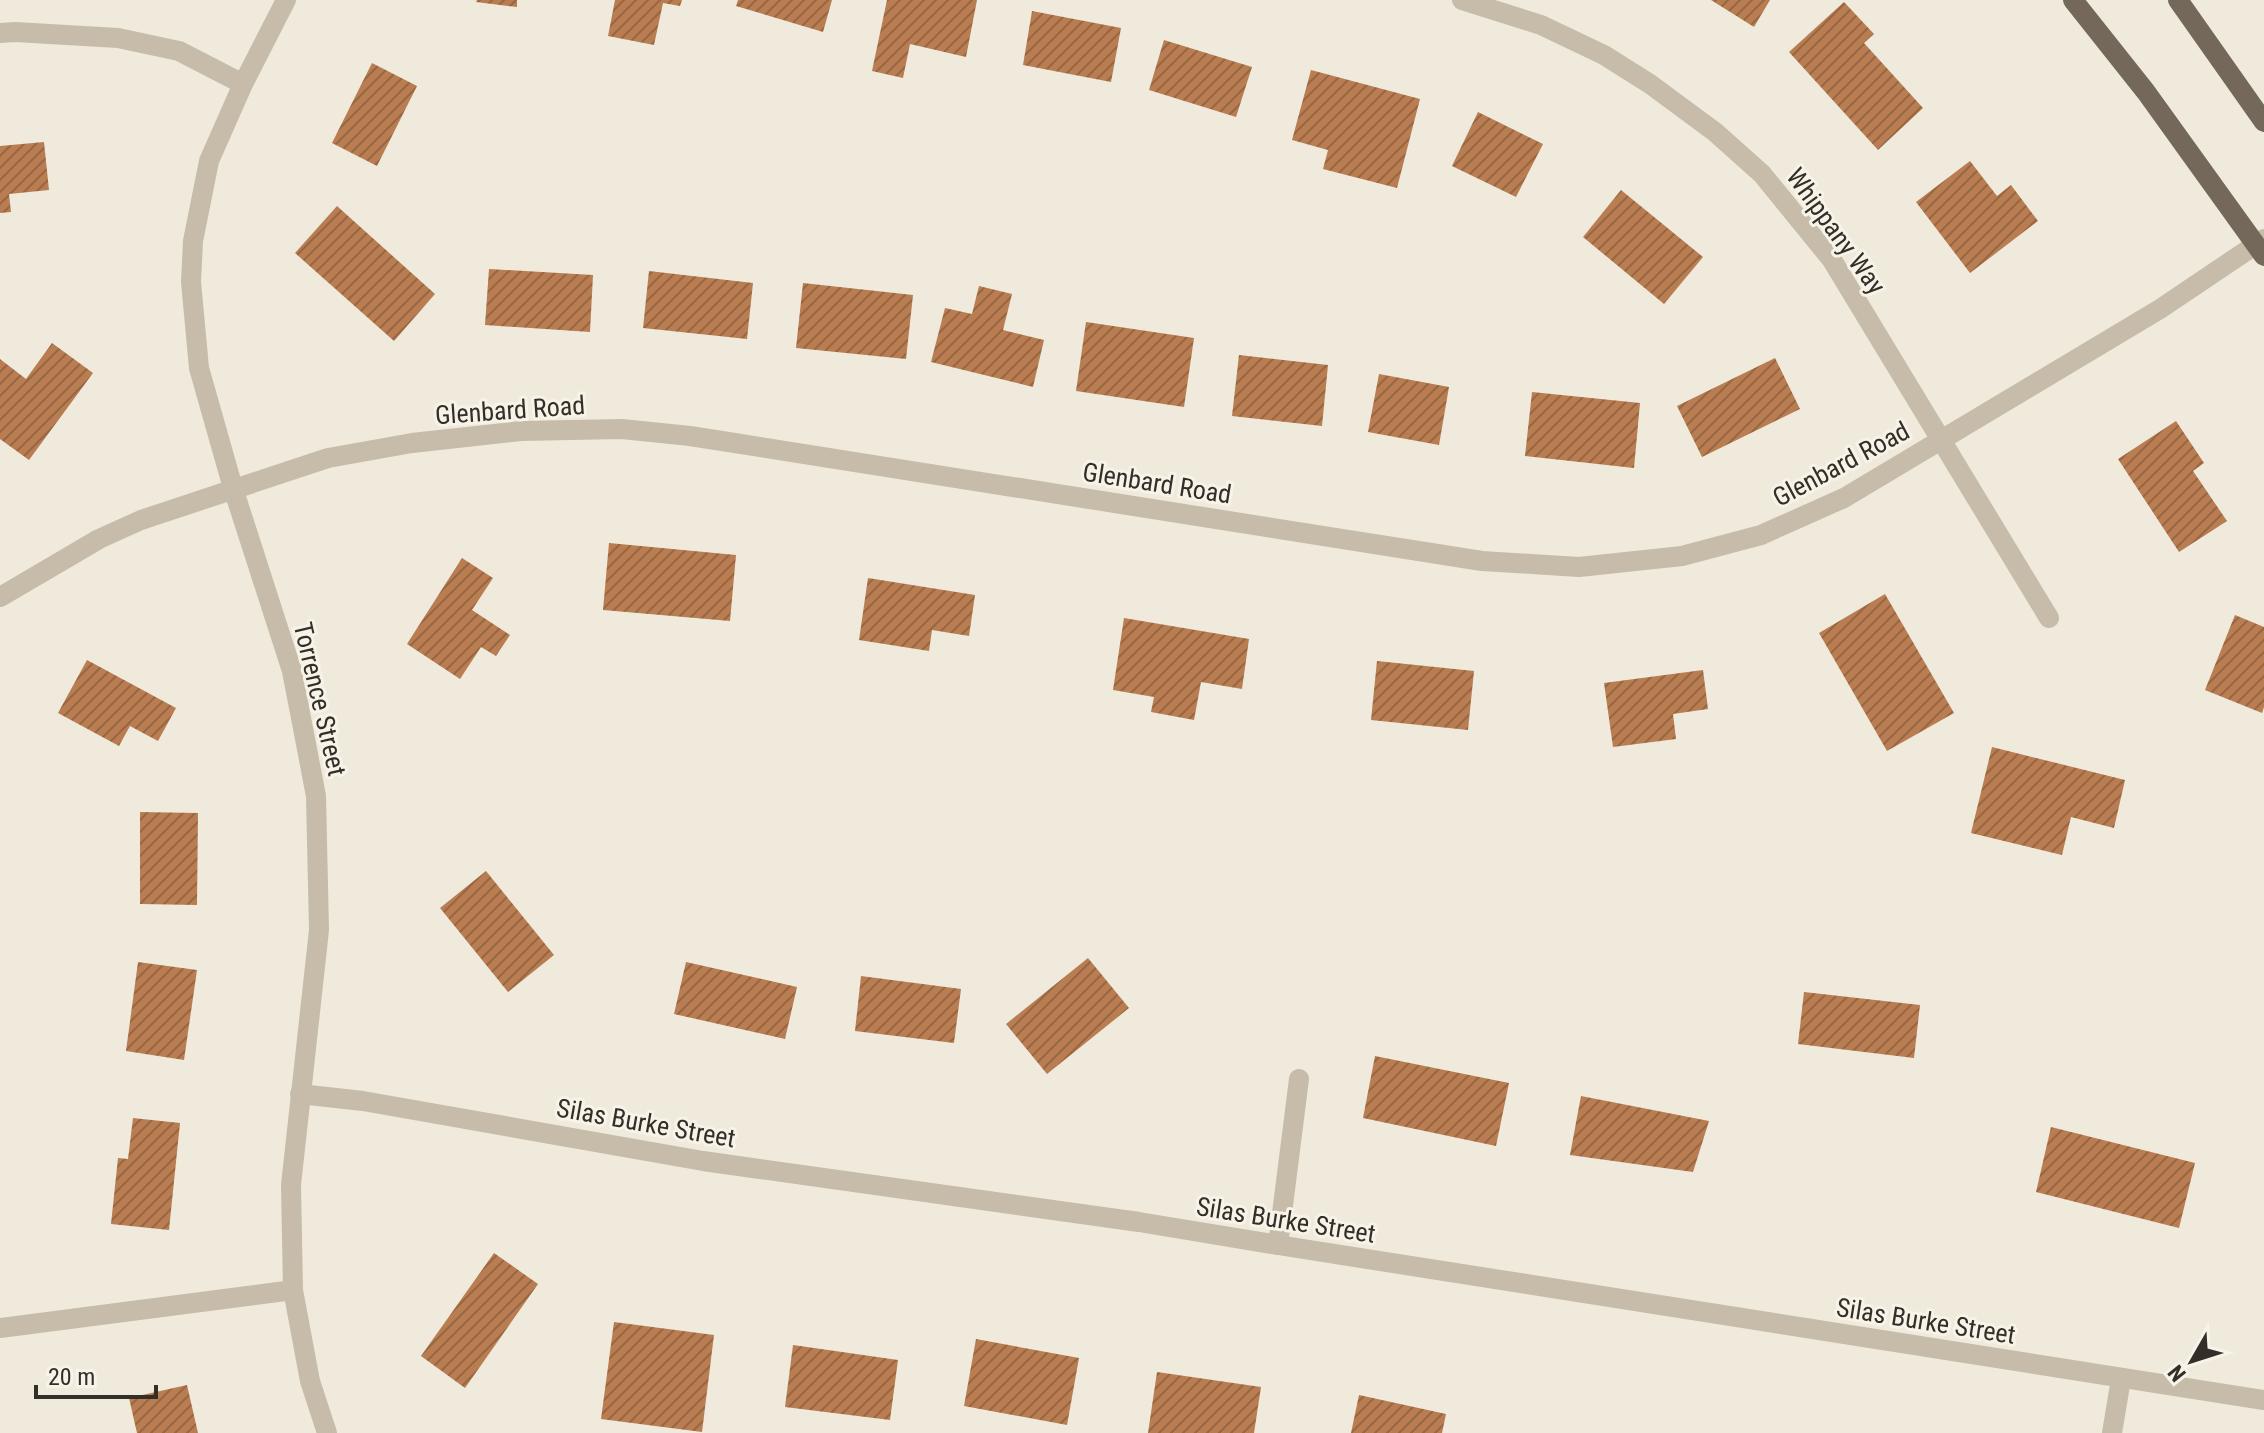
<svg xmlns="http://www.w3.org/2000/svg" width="2264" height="1433" font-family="'Roboto Condensed',sans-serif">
	<defs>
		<pattern id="building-hatch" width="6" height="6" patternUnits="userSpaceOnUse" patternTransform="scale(2)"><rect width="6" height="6" fill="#b97d51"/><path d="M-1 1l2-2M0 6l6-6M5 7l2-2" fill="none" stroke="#976743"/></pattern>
	</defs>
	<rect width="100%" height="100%" fill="#efeadc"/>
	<g fill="url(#building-hatch)">
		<path d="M477 0H517V7L476 2Z"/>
		<path d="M615 0H682L680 6 663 3 654 45 608 36Z"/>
		<path d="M738 0H832L823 32 736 6Z"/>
		<path d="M887 0H977L966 57 910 44 903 78 872 71Z"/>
		<path d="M1711 0H1770L1754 27Z"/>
		<path d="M1844 2 1874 34 1864 43 1923 108 1878 150 1789 52Z"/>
		<path d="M1032 11 1121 28 1111 82 1023 65Z"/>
		<path d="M1164 40 1252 67 1236 117 1149 90Z"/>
		<path d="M372 63 417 86 377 166 332 143Z"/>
		<path d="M1311 70 1420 99 1397 188 1323 169 1328 150 1292 140Z"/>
		<path d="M1478 112 1543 144 1516 197 1452 166Z"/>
		<path d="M44 142 49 190 9 194 11 212 0 213V146Z"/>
		<path d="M1970 161 1997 196 2011 185 2038 221 1970 273 1916 202Z"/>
		<path d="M1621 190 1703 257 1664 304 1583 237Z"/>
		<path d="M337 206 435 294 394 341 295 253Z"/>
		<path d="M489 269 593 275 590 332 485 325Z"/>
		<path d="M649 271 753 283 747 339 643 328Z"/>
		<path d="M803 283 913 295 906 359 796 348Z"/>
		<path d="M979 286 1012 294 1003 330 1044 340 1033 387 931 362 945 308 972 314Z"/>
		<path d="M1086 322 1194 338 1184 407 1076 391Z"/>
		<path d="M52 343 93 373 29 460 0 439V359L26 379Z"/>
		<path d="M1239 355 1328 365 1322 426 1232 416Z"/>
		<path d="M1775 358 1800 409 1702 457 1677 406Z"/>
		<path d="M1379 374 1449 387 1439 445 1368 432Z"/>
		<path d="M1532 392 1640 403 1634 468 1525 456Z"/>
		<path d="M2176 421 2204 463 2193 471 2227 521 2179 552 2118 459Z"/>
		<path d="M609 543 736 555 730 621 603 610Z"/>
		<path d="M462 558 493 578 472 610 510 635 496 656 481 647 460 679 407 644Z"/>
		<path d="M868 578 975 595 969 636 932 630 929 651 859 640Z"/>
		<path d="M1885 594 1954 713 1887 751 1819 633Z"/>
		<path d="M2235 615 2264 627V707L2262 713 2205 690Z"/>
		<path d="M1124 618 1249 639 1242 689 1201 682 1194 720 1151 712 1154 697 1113 690Z"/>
		<path d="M87 660 176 708 158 741 130 726 119 746 58 713Z"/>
		<path d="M1377 661 1474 671 1468 730 1371 720Z"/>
		<path d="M1703 670 1708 709 1673 714 1676 739 1613 747 1604 683Z"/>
		<path d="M1992 747 2125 780 2114 828 2071 817 2062 855 1971 833Z"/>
		<path d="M140 812 198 813 197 905 140 904Z"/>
		<path d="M486 871 554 955 508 992 440 908Z"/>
		<path d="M1088 958 1129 1008 1047 1074 1006 1024Z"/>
		<path d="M138 962 197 970 184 1060 126 1051Z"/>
		<path d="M686 962 797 987 785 1039 674 1014Z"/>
		<path d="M861 976 961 989 954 1043 855 1031Z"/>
		<path d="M1804 992 1920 1005 1914 1058 1798 1044Z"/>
		<path d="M1375 1056 1509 1083 1496 1146 1363 1118Z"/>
		<path d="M1581 1096 1709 1121 1693 1172 1570 1155Z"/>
		<path d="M133 1118 180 1123 169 1230 111 1224 118 1158 128 1159Z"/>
		<path d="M2051 1127 2195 1163 2179 1228 2036 1192Z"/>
		<path d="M494 1253 538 1284 465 1388 421 1356Z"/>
		<path d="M614 1322 714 1335 702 1432 601 1419Z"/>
		<path d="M976 1339 1079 1358 1067 1425 964 1406Z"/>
		<path d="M793 1345 898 1360 890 1420 785 1407Z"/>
		<path d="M1157 1372 1261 1387 1254 1433H1148Z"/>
		<path d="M187 1385 198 1433H137L129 1398Z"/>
		<path d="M1359 1395 1446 1414 1442 1433H1351Z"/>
	</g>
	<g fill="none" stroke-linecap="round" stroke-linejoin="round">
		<path stroke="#c6bca9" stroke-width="20" d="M0 1328 293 1290"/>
		<g stroke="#c6bca9" stroke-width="20">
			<path d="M286 0 243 84 209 161 193 241 191 282 199 368 233 488 292 671 316 796 319 930 291 1185 293 1290 310 1381 327 1433"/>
			<path d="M1462 0 1541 25 1604 55 1650 84 1715 132 1762 174 1832 260 2049 618"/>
			<path d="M0 33 15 32 118 38 179 51 243 84"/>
			<path d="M0 597 99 539 141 520 328 458 412 443 521 431 622 429 690 436 1482 561 1579 567 1682 556 1761 535 1844 498 2160 309 2264 239"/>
			<path d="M300 1094 363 1101 703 1161 1139 1222 1278 1245 2264 1400"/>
			<path d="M1278 1245 1299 1079"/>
			<path d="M2112 1433 2121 1379"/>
		</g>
		<g stroke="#74685b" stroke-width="20">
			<path d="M2073 0 2146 92 2264 256"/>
			<path d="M2178 0 2264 122"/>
		</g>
	</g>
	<g text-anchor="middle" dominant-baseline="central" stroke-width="6" stroke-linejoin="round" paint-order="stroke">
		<g font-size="26" fill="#342e28" stroke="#f7f3e8">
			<text transform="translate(1836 231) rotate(54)">Whippany Way</text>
			<text transform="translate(510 410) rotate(-4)">Glenbard Road</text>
			<text transform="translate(1841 464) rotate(-28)">Glenbard Road</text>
			<text transform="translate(1157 483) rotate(9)">Glenbard Road</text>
			<text transform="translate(320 699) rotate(77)">Torrence Street</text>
			<text transform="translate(646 1123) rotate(10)">Silas Burke Street</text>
			<text transform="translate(1286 1220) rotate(9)">Silas Burke Street</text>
			<text transform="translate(1926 1321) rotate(9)">Silas Burke Street</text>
		</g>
	</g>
	<g transform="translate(2192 1361) rotate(231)" stroke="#f7f3e8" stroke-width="6" paint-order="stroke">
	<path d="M0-6L14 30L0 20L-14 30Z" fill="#342e28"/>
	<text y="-12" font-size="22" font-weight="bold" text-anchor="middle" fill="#342e28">N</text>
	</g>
	<path d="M36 1385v12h120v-12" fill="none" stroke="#342e28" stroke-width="4"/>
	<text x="48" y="1385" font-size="24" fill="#342e28" stroke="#f7f3e8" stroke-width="6" paint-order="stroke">20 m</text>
</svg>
